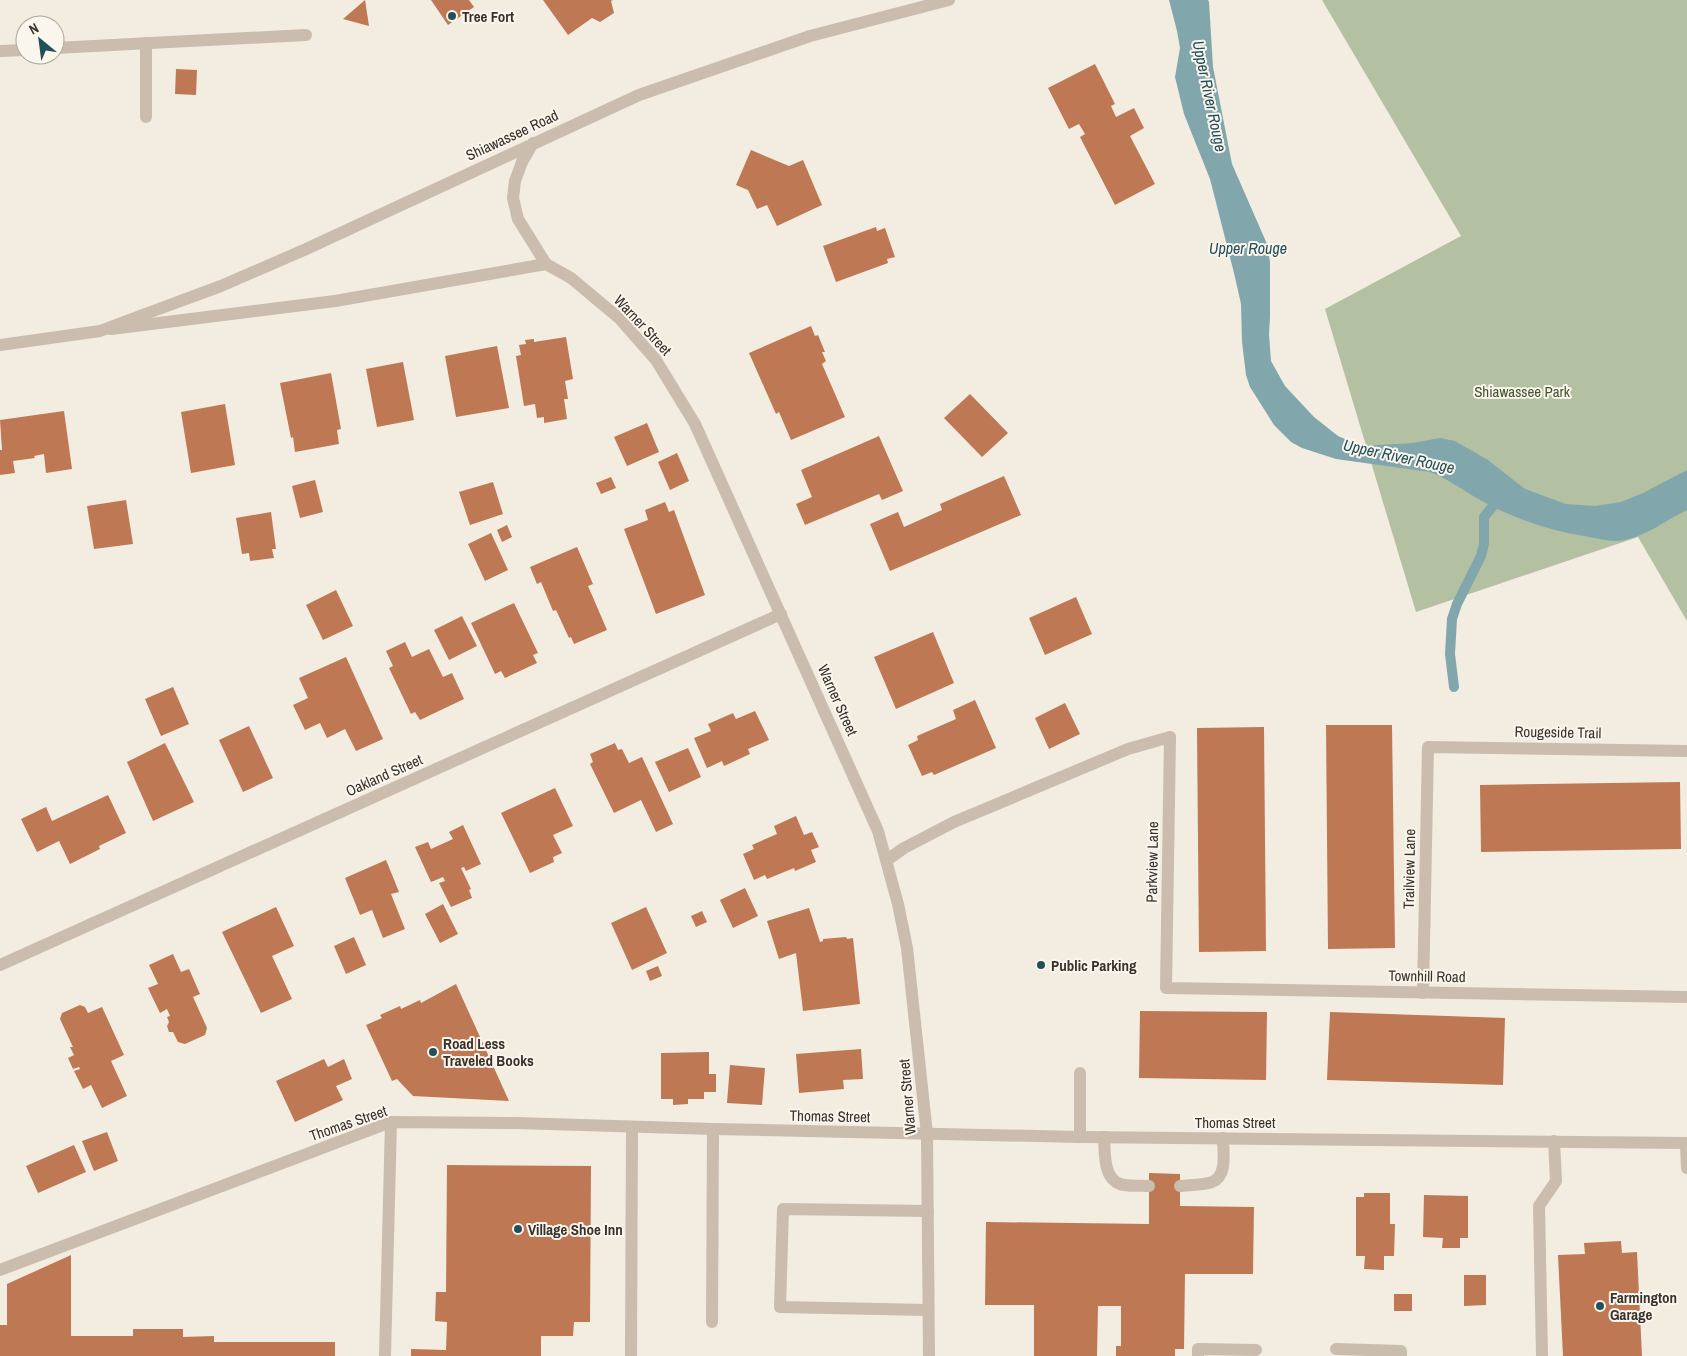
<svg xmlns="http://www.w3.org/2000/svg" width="1687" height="1356" font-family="'Archivo Narrow',sans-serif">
	<rect width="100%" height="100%" fill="#f2ece1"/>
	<path fill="#b3c0a1" d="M1322 0H1687V621L1638 537 1416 612 1325 309 1461 236Z"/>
	<path fill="#81a7ad" d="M1169 0H1208L1209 2 1213 67 1232 164 1267 244 1270 262V317L1269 334 1271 361 1285 386 1314 417 1338 436 1361 446 1413 443 1440 438 1455 441 1488 460 1525 489 1566 504 1595 506 1621 502 1643 493 1687 470V510C1666 520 1648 535 1625 540 1612 543 1597 538 1584 536 1547 530 1513 518 1480 500 1463 490 1448 479 1430 472L1336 459 1302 448 1291 442 1274 425 1250 387 1246 375 1242 342 1241 304 1234 273 1210 179 1184 114 1175 77 1180 48 1177 31Z"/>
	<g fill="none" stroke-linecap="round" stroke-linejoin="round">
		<path stroke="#81a7ad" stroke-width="10" d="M1454 687 1450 654 1452 619 1457 604 1481 556 1484 544V517L1493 506"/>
	</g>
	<g fill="#be7853">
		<path d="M365 0 369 26 343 19Z"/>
		<path d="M431 0H469L474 7 448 25Z"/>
		<path d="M543 0H613L611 1 614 13 600 22 592 18 568 35Z"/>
		<path d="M1095 64 1115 104 1111 106 1116 117 1134 108 1144 128 1130 136 1155 184 1115 205 1080 137 1085 134 1079 124 1069 129 1048 88Z"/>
		<path d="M176 69 197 70 196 95 175 94Z"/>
		<path d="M751 150 789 166 803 160 822 205 777 226 767 205 757 209 748 190 736 185Z"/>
		<path d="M876 227 877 231 885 228 895 257 887 259 888 263 836 282 823 246Z"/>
		<path d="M811 326 815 336 818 335 825 352H822L826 361 822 364 845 417 791 440 779 412 776 414 749 353Z"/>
		<path d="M566 337 573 379 565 381 568 399H564L567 419 544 423V417L537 418 535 404 524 406 516 356 521 355 519 345 526 344 525 340 534 339V342Z"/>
		<path d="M497 346 509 408 456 417 445 356Z"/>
		<path d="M403 362 414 420 377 427 366 369Z"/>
		<path d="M331 373 341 429 337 430 339 444 295 452 293 437 291 438 280 383Z"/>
		<path d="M970 394 1008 433 982 457 944 418Z"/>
		<path d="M225 404 235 465 191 473 181 412Z"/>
		<path d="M64 411 72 469 46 473 44 454 34 456 35 458 13 461 15 473 0 475V450H2L0 420Z"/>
		<path d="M647 423 659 452 627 466 614 437Z"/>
		<path d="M879 436 903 491 882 500 879 494 805 525 796 504 812 497 801 470Z"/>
		<path d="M677 453 689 481 670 490 658 462Z"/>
		<path d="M1004 476 1021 515 890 571 870 524 898 512 904 527 942 510 940 504Z"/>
		<path d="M611 477 616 488 601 494 596 483Z"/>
		<path d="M315 480 323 512 300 518 292 486Z"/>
		<path d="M493 482 503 514 470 525 459 492Z"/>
		<path d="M126 500 133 544 94 549 87 506Z"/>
		<path d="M665 502 669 512 674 510 705 595 656 614 624 529 648 520 645 510Z"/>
		<path d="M271 512 276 549H272L274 558 250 561 249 553 242 554 236 518Z"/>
		<path d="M507 525 512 537 502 542 497 530Z"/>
		<path d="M491 533 508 570 485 581 468 544Z"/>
		<path d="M577 547 593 584 588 586 607 630 574 644 571 637 569 638 556 610 553 611 541 582 537 584 530 567Z"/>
		<path d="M336 590 353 626 323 640 306 605Z"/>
		<path d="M1076 597 1092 634 1045 655 1029 618Z"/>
		<path d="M514 603 538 653 533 655 537 663 505 678 501 671 495 674 471 623Z"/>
		<path d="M462 616 477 646 449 660 434 630Z"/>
		<path d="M933 632 954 683 896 709 874 657Z"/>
		<path d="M405 642 412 657 429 649 443 677 452 673 464 699 420 720 415 712 411 714 389 668 393 666 386 651Z"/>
		<path d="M346 657 383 739 356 751 345 729 327 738 320 723 305 730 293 705 308 698 299 678Z"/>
		<path d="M173 687 189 724 161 736 145 699Z"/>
		<path d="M975 700 996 748 934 775 932 772 922 776 908 745 918 740 917 736 956 719 953 710Z"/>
		<path d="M1065 703 1080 734 1049 749 1035 718Z"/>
		<path d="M755 711 769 740 748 749 750 754 724 766 722 761 707 768 694 738 711 731 708 724 733 713 736 719Z"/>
		<path d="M1326 725H1392L1395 948 1328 949Z"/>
		<path d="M249 726 273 778 243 792 219 740Z"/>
		<path d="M1264 727 1266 951 1199 952 1197 728Z"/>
		<path d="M165 743 194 802 153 821 127 762Z"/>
		<path d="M615 743 618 750 622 749 629 763 642 757 673 824 656 832 641 800 614 813 590 764 593 762 590 754Z"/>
		<path d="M688 748 701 777 669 792 655 762Z"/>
		<path d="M1680 782 1681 849 1481 852 1480 785Z"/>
		<path d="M555 788 573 826 553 835 562 853 553 857 554 862 530 873 501 813Z"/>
		<path d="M108 795 126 833 99 846 100 849 70 864 59 841 37 852 21 819 46 807 52 821Z"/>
		<path d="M796 816 804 835 812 832 819 847 811 850 816 862 795 871 794 868 767 879 765 875 754 880 743 854 754 849 752 845 777 834 774 826Z"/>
		<path d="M463 825 481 864 466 871 464 867 461 868 471 889 469 890 472 898 451 907 439 883 445 881 443 877 431 882 415 847 428 842 431 849 453 839 449 832Z"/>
		<path d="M386 860 399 892 391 894 405 929 383 938 372 910 360 915 345 878Z"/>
		<path d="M745 888 758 916 733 928 720 900Z"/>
		<path d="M443 904 458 934 440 943 425 914Z"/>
		<path d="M276 907 294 946 272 956 292 999 261 1013 222 932Z"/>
		<path d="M646 907 667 953 632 970 611 923Z"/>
		<path d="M809 908 820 942 823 941V939L846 937 847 939 853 938 860 1004 803 1011 796 953 779 959 767 921Z"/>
		<path d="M702 911 707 922 696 927 691 916Z"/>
		<path d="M354 937 366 965 346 974 334 946Z"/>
		<path d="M173 954 181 972 189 969 200 994 193 997 207 1028 205 1035 185 1044 178 1042 173 1032H169L167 1026 169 1022 167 1017 170 1016 167 1009 160 1013 148 988 158 984 149 965Z"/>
		<path d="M658 966 662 976 650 981 646 971Z"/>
		<path d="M456 984 509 1101 413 1096 397 1079 392 1081 366 1025 382 1018 380 1015 400 1006 401 1009 420 1000 421 1003Z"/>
		<path d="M80 1005 85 1007 88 1013 102 1007 124 1055 111 1061 127 1096 102 1108 91 1085 83 1089 74 1071 80 1069 79 1067 73 1069 68 1058 74 1055 70 1047H73L60 1019 62 1013Z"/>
		<path d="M1140 1011 1267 1012 1266 1080 1139 1078Z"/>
		<path d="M1330 1012 1505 1018 1503 1085 1327 1080Z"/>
		<path d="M861 1049 863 1079 843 1080 844 1089 799 1093 796 1054Z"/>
		<path d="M709 1052V1074H716V1092H704V1099H688V1104L673 1105V1099H661V1053Z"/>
		<path d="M324 1059 328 1067 344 1059 352 1079 336 1086 343 1100 295 1122 276 1081Z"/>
		<path d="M730 1065 765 1068 762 1105 727 1103Z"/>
		<path d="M107 1132 118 1161 94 1171 82 1141Z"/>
		<path d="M74 1145 86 1172 38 1193 26 1166Z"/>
		<path d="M447 1165 591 1166 590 1322H574L573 1336H541V1356H411V1349L446 1350 447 1322 435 1321 436 1292H446Z"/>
		<path d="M1149 1173 1180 1174V1206L1254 1207 1253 1274H1185L1184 1349H1175V1356H1116V1346H1121V1306H1098L1097 1356H1034V1305H985L986 1222 1149 1224Z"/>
		<path d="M1364 1193H1390V1224H1395L1394 1256H1384V1270L1364 1269 1365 1256H1356V1197H1364Z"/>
		<path d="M1424 1195 1468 1196V1238H1460V1248H1442L1443 1238 1423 1237Z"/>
		<path d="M1621 1241 1622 1253 1637 1252 1642 1356H1563L1558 1255 1585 1254 1584 1243Z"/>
		<path d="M71 1255V1336H133V1329H183V1337L214 1336V1342H335V1356H0V1325H7V1284Z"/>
		<path d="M1464 1275H1486V1305L1464 1306Z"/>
		<rect x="1394" y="1294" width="18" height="17"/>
	</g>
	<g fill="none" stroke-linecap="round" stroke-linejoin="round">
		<g stroke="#cabdad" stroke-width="12">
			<path d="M55 48 306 35"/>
			<path d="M0 51 25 50"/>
			<path d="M146 117V43"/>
			<path d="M887 860 904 848 954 822 1128 749 1170 737"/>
			<path d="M1080 1137V1073"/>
			<path d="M1104 1137C1105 1152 1103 1178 1120 1184 1128 1187 1141 1185 1149 1186"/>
			<path d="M1686 1143 1687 1168"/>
			<path d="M1180 1186C1188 1185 1205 1185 1212 1182 1228 1176 1223 1151 1223 1138"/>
			<path d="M928 1310 780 1307 783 1209 928 1211"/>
			<path d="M712 1322 713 1129"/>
			<path d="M1336 1349 1401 1351V1356"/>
			<path d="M385 1356 391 1122"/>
			<path d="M631 1356 632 1127"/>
			<path d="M1198 1356V1349L1256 1350"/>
			<path d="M1542 1356 1539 1206 1556 1181 1554 1141"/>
		</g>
		<g stroke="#cabdad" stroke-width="12">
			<path d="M533 143 522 162 515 181 513 198 518 219 546 264 571 278 620 319 656 360 695 424 878 831 898 904 907 948 927 1134 929 1356"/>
			<path d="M111 329 335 301 546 264"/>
			<path d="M1170 737 1166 988 1687 997"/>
			<path d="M0 965 781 614"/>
			<path d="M1423 993 1428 747 1687 751"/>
			<path d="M0 1270 391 1122 516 1123 713 1129 1080 1137 1687 1143"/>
		</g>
		<path stroke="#cabdad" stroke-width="12" d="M0 345 100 331 148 313 221 286 304 250 639 95 810 36 949 0"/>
	</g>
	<g fill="#234f58" stroke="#faf5ed" stroke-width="2">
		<circle cx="452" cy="16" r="5"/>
		<circle cx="1041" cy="965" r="5"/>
		<circle cx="433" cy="1052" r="5"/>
		<circle cx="518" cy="1229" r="5"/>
		<circle cx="1600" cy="1306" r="5"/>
	</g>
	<g text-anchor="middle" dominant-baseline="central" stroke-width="4" stroke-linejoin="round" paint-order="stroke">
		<g font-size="15" font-weight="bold" fill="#39312b" stroke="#faf5ed" text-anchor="start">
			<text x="462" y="16">Tree Fort</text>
			<text x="1051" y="965">Public Parking</text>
			<text x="443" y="1043">Road Less<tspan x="443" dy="17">Traveled Books</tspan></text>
			<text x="528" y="1229">Village Shoe Inn</text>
			<text x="1610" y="1297">Farmington<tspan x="1610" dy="17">Garage</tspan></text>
		</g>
		<g font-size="15" fill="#39312b" stroke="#faf5ed">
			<text transform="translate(512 135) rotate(-25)">Shiawassee Road</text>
			<text transform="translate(643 325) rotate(47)">Warner Street</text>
			<text transform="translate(838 700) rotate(66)">Warner Street</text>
			<text transform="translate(1558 732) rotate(1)">Rougeside Trail</text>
			<text transform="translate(384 775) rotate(-24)">Oakland Street</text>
			<text transform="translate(1152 862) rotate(-89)">Parkview Lane</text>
			<text transform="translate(1409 869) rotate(-89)">Trailview Lane</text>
			<text transform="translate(1427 976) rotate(1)">Townhill Road</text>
			<text transform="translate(907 1097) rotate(-95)">Warner Street</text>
			<text transform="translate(830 1116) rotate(1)">Thomas Street</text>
			<text x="1235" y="1122">Thomas Street</text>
			<text transform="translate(348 1123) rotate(-19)">Thomas Street</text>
		</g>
		<g font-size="15" fill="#445530" stroke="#faf5ed">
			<text x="1522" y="391">Shiawassee Park</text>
		</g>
		<g font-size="16" font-style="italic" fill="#234f58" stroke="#faf5ed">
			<text transform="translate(1210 96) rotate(78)">Upper River Rouge</text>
			<text x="1248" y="248">Upper Rouge</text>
			<text transform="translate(1399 456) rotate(12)">Upper River Rouge</text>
		</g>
	</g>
	<g transform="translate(40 40) rotate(331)"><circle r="24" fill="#faf5ed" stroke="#ada79f"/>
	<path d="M0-4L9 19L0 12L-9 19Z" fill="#234f58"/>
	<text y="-8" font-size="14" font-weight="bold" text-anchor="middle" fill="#39312b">N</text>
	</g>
</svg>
